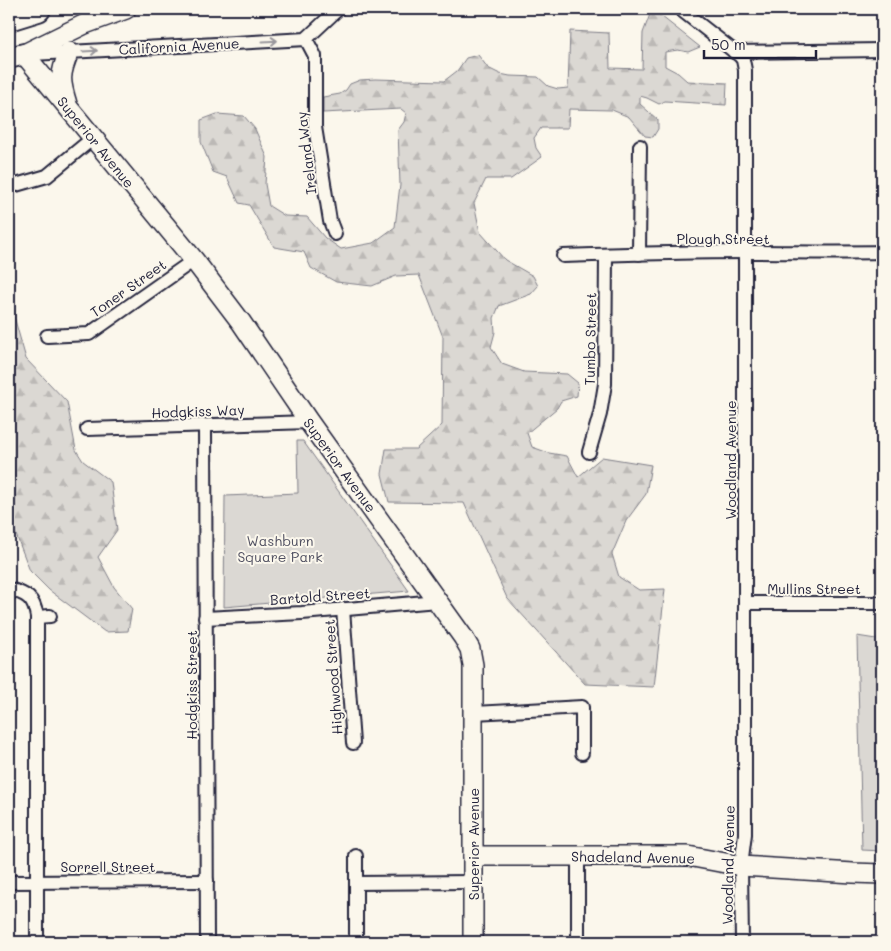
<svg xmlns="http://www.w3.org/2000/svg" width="891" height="951" font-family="Mali,sans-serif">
	<defs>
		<pattern id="forest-firs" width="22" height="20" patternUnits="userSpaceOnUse" patternTransform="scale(1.25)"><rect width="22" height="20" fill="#dbd8d3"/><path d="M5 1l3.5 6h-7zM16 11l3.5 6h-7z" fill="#bcb9b6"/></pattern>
	</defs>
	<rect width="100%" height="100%" fill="#fbf7ec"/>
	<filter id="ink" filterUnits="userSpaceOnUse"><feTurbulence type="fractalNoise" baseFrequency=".02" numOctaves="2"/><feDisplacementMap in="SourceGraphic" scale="10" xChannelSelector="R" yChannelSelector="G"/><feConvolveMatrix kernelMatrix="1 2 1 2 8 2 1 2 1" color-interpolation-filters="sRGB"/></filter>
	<g filter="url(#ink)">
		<g fill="#dbd8d3" stroke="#7e7d87">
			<path d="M297 441H303L409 591 224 607 225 496 298 493Z"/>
			<path d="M857 636 882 640V851L862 850Z"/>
		</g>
		<g fill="url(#forest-firs)" stroke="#7e7d87">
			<path d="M652 9 700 47 688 52 678 50 665 52V66L678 73 687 81 727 83 726 105 665 101 659 104 647 98 640 96V104L658 120V129L653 137 645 136 629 117 612 110 569 109 568 128H541L534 138 536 148 542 157 511 179H486L474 203 480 232 505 260 533 276 538 286 531 294 499 306 494 318 495 332 491 347 502 364 524 372 567 374 578 383 577 396 561 401 557 408 527 433 532 447 549 453 567 456 578 477 602 457 651 465 646 494 626 521 612 554 619 577 639 590 665 589 654 687 585 684 507 598 464 503 389 502 382 474 386 449H416L442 425 443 337 419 275 396 276 372 286 336 282 311 268 304 252 274 247 249 205 239 203 227 177 213 172 201 142V120L217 114 244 116 255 129 267 157 265 184 269 206 285 216 307 217 325 238 341 249 373 243 395 227 400 185 398 130 404 122 406 113 401 109 323 113V97L340 94 346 90 350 84 360 80 375 79 444 81 457 71 466 58 478 55 488 68 500 74 510 76 538 77 548 86 558 89 568 88 570 31 609 33 610 68 642 69 643 33Z"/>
			<path d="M9 302 13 313 26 359 67 402 76 450 83 461 111 482 117 530 98 557 114 587 132 609 128 631 105 632 49 590 30 571 15 532V481L9 432Z"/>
		</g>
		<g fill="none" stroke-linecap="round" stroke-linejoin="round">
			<g stroke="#22223b" stroke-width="16">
				<g id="street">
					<path d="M680 9 740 56 743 60 745 70V834L741 866 742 942"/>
					<path d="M306 39 315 56V127L330 221 335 234"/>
					<path d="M734 52 882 50"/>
					<path d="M32 54 306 39 338 9"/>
					<path d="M9 187 47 176 93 138"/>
					<path d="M639 254 640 146"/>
					<path d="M563 256C624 254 685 252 746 252 791 252 837 253 882 252"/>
					<path d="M47 336 89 334 194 260"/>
					<path d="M205 427 207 942"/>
					<path d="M87 429 309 422"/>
					<path d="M589 452 600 414 605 384 606 255"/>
					<path d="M9 589C27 594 34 598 37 617L50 616"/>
					<path d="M745 603H882"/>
					<path d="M343 609 353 743"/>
					<path d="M205 618 302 613 437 601"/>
					<path d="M474 713 582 707V753"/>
					<path d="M578 856V942"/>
					<path d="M9 882 207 881"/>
					<path d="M356 883 472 882"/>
					<path d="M37 942V617"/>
					<path d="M356 942V856"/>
				</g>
			</g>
			<g stroke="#22223b" stroke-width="22">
				<g id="secondary">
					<path d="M126 9 85 24 24 54 194 260 241 322 309 422 463 637 470 649 473 665V942"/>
					<path d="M67 104C60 81 59 75 69 52"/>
					<path d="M473 856H688L741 866 853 873 882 874"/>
				</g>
			</g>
			<g stroke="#22223b" stroke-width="24">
				<path id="primary" d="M9 58 24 54"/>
			</g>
			<g stroke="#22223b" stroke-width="28">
				<path id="highway" d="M9 18 38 9"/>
			</g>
			<use href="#street" stroke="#fbf7ec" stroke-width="12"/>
			<use href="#secondary" stroke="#fbf7ec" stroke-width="19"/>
			<use href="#primary" stroke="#fbf7ec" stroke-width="20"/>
			<use href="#highway" stroke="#fbf7ec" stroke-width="24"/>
		</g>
		<defs><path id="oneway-shaft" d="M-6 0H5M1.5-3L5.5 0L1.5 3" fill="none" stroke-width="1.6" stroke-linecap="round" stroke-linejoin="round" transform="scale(1.25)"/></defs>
		<g stroke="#99979c">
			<use href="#oneway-shaft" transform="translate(270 41) rotate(-3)"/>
			<use href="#oneway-shaft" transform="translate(90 51) rotate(-3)"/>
		</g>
	</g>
	<g text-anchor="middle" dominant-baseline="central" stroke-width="4" stroke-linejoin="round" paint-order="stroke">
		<g font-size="14" fill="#22223b" stroke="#fbf7ec">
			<text transform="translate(179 46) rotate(-3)">California Avenue</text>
			<text transform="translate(96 142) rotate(51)">Superior Avenue</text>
			<text transform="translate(306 153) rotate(-97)">Ireland Way</text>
			<text x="723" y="238">Plough Street</text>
			<text transform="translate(128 288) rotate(-35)">Toner Street</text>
			<text transform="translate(590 339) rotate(-89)">Tumbo Street</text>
			<text transform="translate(198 411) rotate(-2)">Hodgkiss Way</text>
			<text transform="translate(730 460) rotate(-90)">Woodland Avenue</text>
			<text transform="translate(340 465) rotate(54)">Superior Avenue</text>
			<text x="814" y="588">Mullins Street</text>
			<text transform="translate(320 596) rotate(-4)">Bartold Street</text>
			<text transform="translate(333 677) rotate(-94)">Highwood Street</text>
			<text transform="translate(191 685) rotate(-90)">Hodgkiss Street</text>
			<text transform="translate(473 844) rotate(-90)">Superior Avenue</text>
			<text transform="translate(633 857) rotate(1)">Shadeland Avenue</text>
			<text transform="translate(728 865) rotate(-89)">Woodland Avenue</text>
			<text x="108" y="866">Sorrell Street</text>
		</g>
		<g font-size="14" fill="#505061" stroke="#fbf7ec">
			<text x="280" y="540">Washburn<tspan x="280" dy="16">Square Park</tspan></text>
		</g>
	</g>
	<rect width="891" height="951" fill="none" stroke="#fbf7ec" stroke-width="30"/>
	<rect x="15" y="15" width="861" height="921" fill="none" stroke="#22223b" stroke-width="2" filter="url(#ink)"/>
	<path d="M704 50v8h112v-8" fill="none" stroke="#22223b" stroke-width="2.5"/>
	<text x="711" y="50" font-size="15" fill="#22223b" stroke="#fbf7ec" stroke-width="4" paint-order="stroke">50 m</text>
</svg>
